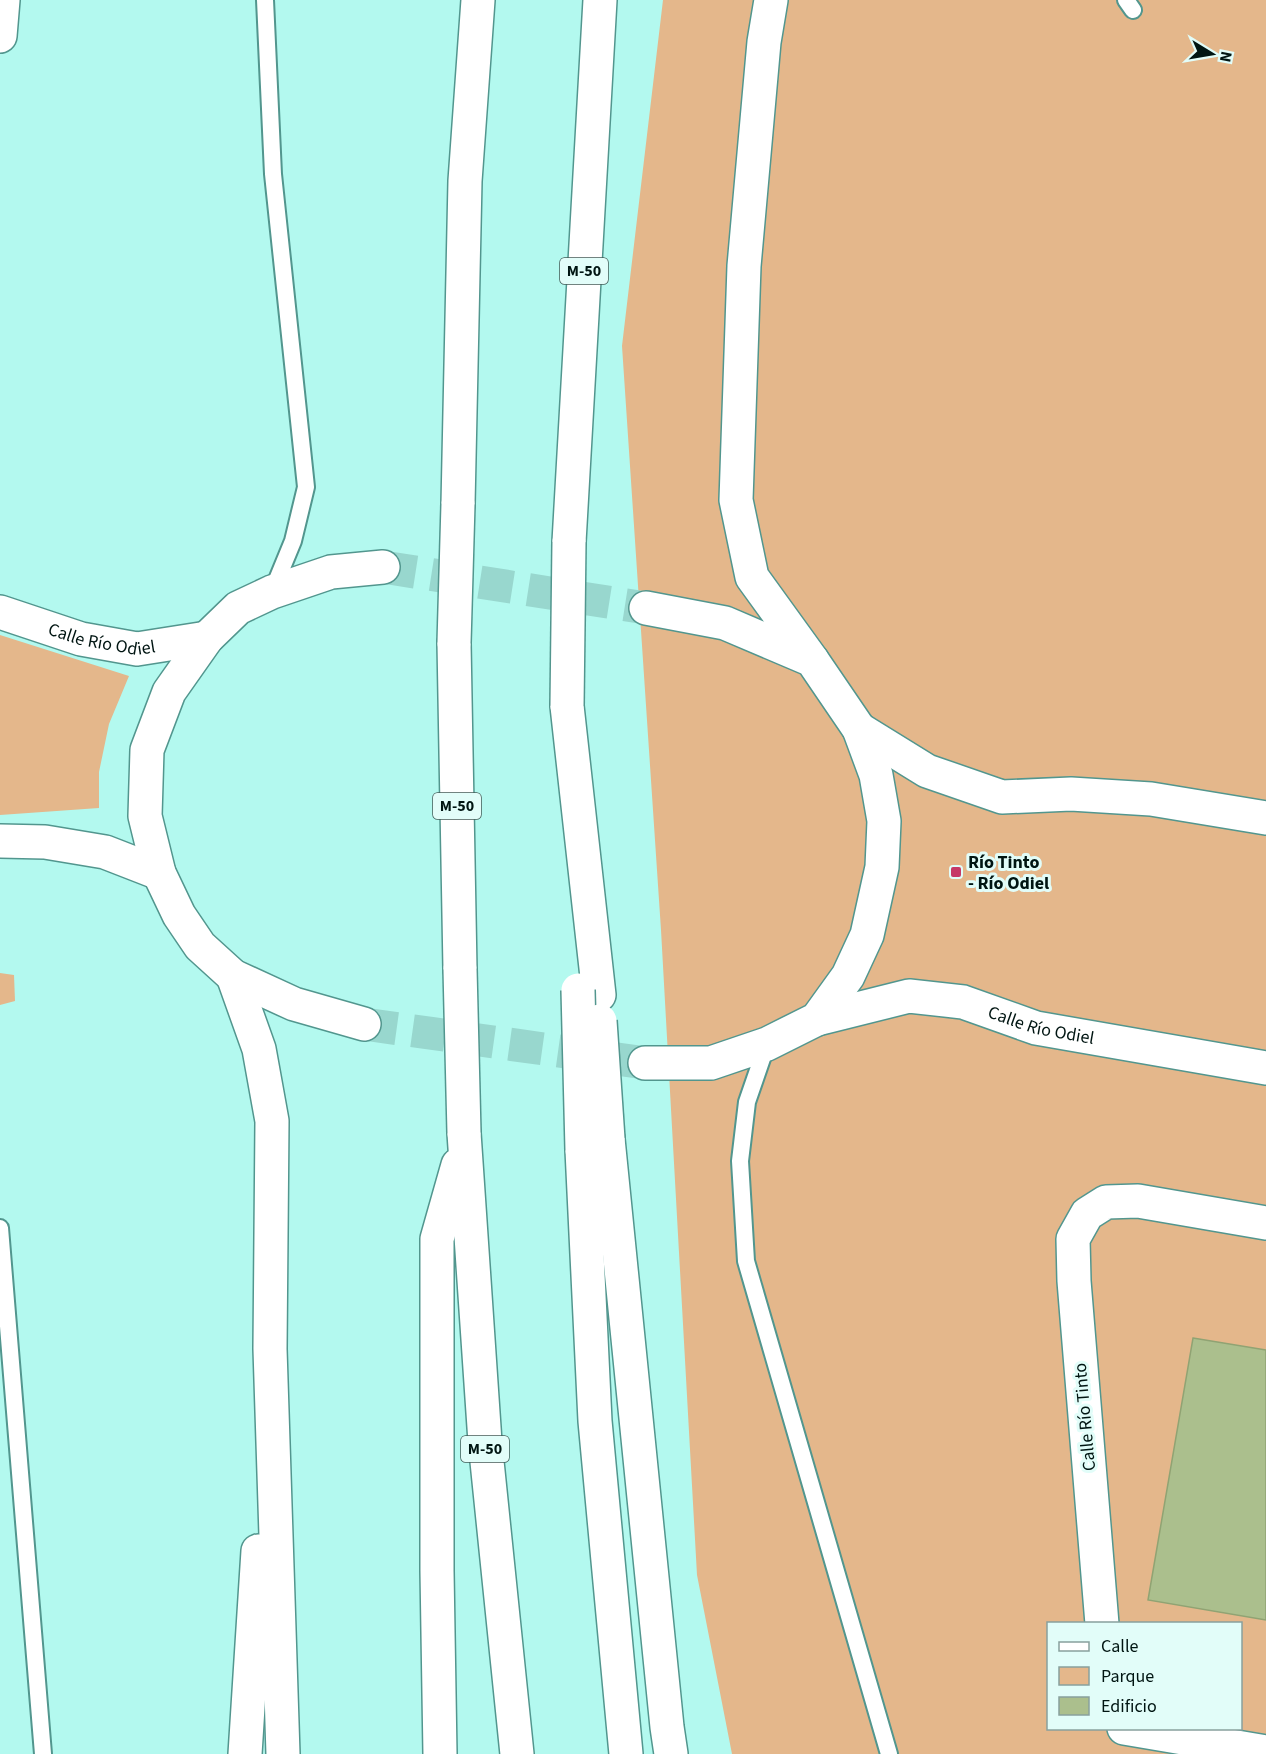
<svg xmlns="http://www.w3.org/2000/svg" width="1266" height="1754" font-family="'Source Sans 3',sans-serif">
	<rect width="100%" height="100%" fill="#b3f9ef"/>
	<g fill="#e4b78b" fill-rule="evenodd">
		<path d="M663 0H1266V1754H732L697 1575 661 930 622 346ZM1048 1624H1240V1728H1048Z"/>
		<path d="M0 635 129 676 109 724 99 772V808L0 815Z"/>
		<path d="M0 973 14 975 15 1001 0 1005Z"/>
	</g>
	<path fill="#abbf8d" stroke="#90a373" stroke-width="1.5" d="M1193 1338 1266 1350V1620L1148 1600Z"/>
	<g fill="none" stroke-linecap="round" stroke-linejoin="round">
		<g stroke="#98d7ce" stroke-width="33" stroke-dasharray="33 16" stroke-linecap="butt">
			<path d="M383 567 646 608"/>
			<path d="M364 1024 645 1063"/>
		</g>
		<g stroke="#52968e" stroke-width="20">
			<g id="service">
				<path d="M265 0 273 174 306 487 293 541 272 592"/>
				<path d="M1126 0 1133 10"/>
				<path d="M767 1044 747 1102 740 1161 746 1261 889 1754"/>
				<path d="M0 1228 43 1754"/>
			</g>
		</g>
		<g stroke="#52968e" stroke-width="36">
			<g id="minor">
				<path d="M0 36 3 0"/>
				<path id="s1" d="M0 612 81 639 137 649 207 638"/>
				<path d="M859 729 927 771 1002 797 1071 794 1151 799 1266 818"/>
				<path d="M0 841 45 842 105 852 159 873"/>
				<path id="s2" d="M817 1019 909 996 963 1002 1036 1028 1266 1068"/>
				<path d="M364 1024 294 1004 233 976 200 946 179 915 159 873 145 816 147 750 169 692 207 638 238 608 272 592 331 572 383 567"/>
				<path d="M645 1063H711L767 1044 817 1019 848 976 867 935 882 867 884 821 876 775 859 729 812 660 725 623 646 608"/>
				<path d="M1102 1624 1074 1281 1073 1239 1087 1214 1106 1202 1138 1201 1266 1223"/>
				<path d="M1124 1728 1266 1752"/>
			</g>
		</g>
		<g stroke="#52968e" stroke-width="36">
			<g id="motorway">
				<path d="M771 0 764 42 744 266 736 500 752 577 812 660"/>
				<path d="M458 504 465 181 478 0"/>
				<path d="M569 542 600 0"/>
				<path d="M454 643 460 969"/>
				<path d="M567 706 599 995"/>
				<path d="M233 976 259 1049 272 1121 270 1349 283 1754"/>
				<path d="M464 1133 485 1442 517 1754"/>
				<path d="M608 1139 667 1727 671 1754"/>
				<path d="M582 1150 595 1421 626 1754"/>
				<path d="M245 1754 258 1551"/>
				<path d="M440 1754 437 1571V1239L458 1165"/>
			</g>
		</g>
		<use href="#service" stroke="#fff" stroke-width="16"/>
		<use href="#minor" stroke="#fff" stroke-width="33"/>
		<use href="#motorway" stroke="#fff" stroke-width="33"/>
		<g stroke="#52968e" stroke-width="36" stroke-linecap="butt">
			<g id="motorway-bridge">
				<path d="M454 643 458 504"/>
				<path d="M567 706 569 542"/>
				<path d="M460 969 464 1133"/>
				<path d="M578 990 582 1150"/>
				<path d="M600 1021 608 1139"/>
			</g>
		</g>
		<use href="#motorway-bridge" stroke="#fff" stroke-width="33"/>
	</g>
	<rect fill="#c63866" stroke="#e2fdf9" stroke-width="2" x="950" y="866" width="12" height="12" rx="3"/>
	<g text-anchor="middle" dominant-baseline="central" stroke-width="6" stroke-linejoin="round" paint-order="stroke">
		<g fill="#e2fdf9" stroke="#445b57" stroke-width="1.5">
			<rect x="560" y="258" width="48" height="26" rx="4.5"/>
			<rect x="433" y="793" width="48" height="26" rx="4.5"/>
			<rect x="461" y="1436" width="48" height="26" rx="4.5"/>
		</g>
		<g font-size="16" font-weight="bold" fill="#001512">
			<text x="584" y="271">M-50</text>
			<text x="457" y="806">M-50</text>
			<text x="485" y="1449">M-50</text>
		</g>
		<g font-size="18" fill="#001512" stroke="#e2fdf9">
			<text stroke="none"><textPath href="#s1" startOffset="106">Calle Río Odiel</textPath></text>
			<text stroke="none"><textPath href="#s2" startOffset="231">Calle Río Odiel</textPath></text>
			<text transform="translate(1085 1417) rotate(-95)">Calle Río Tinto</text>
		</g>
		<g font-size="18" font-weight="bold" fill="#001512" stroke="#e2fdf9" text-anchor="start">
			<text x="968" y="862">Río Tinto<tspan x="968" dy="21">- Río Odiel</tspan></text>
		</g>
	</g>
	<rect x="1047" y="1622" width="195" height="108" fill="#e2fdf9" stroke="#88a09d" stroke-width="1.5"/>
	<rect x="1059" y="1642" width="30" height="9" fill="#ffffff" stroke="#88a09d" stroke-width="1.5"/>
	<text x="1101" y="1652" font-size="18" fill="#001512">Calle</text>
	<rect x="1059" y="1667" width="30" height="18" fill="#e4b78b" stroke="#88a09d" stroke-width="1.5"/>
	<text x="1101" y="1682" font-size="18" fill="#001512">Parque</text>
	<rect x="1059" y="1697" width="30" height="18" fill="#abbf8d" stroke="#88a09d" stroke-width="1.5"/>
	<text x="1101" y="1712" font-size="18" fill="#001512">Edificio</text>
	<g transform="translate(1212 54) rotate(101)" stroke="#e2fdf9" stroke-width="4.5" paint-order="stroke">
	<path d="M0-4.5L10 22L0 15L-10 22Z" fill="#001512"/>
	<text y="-9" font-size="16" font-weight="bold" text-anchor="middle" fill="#001512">N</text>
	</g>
</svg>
